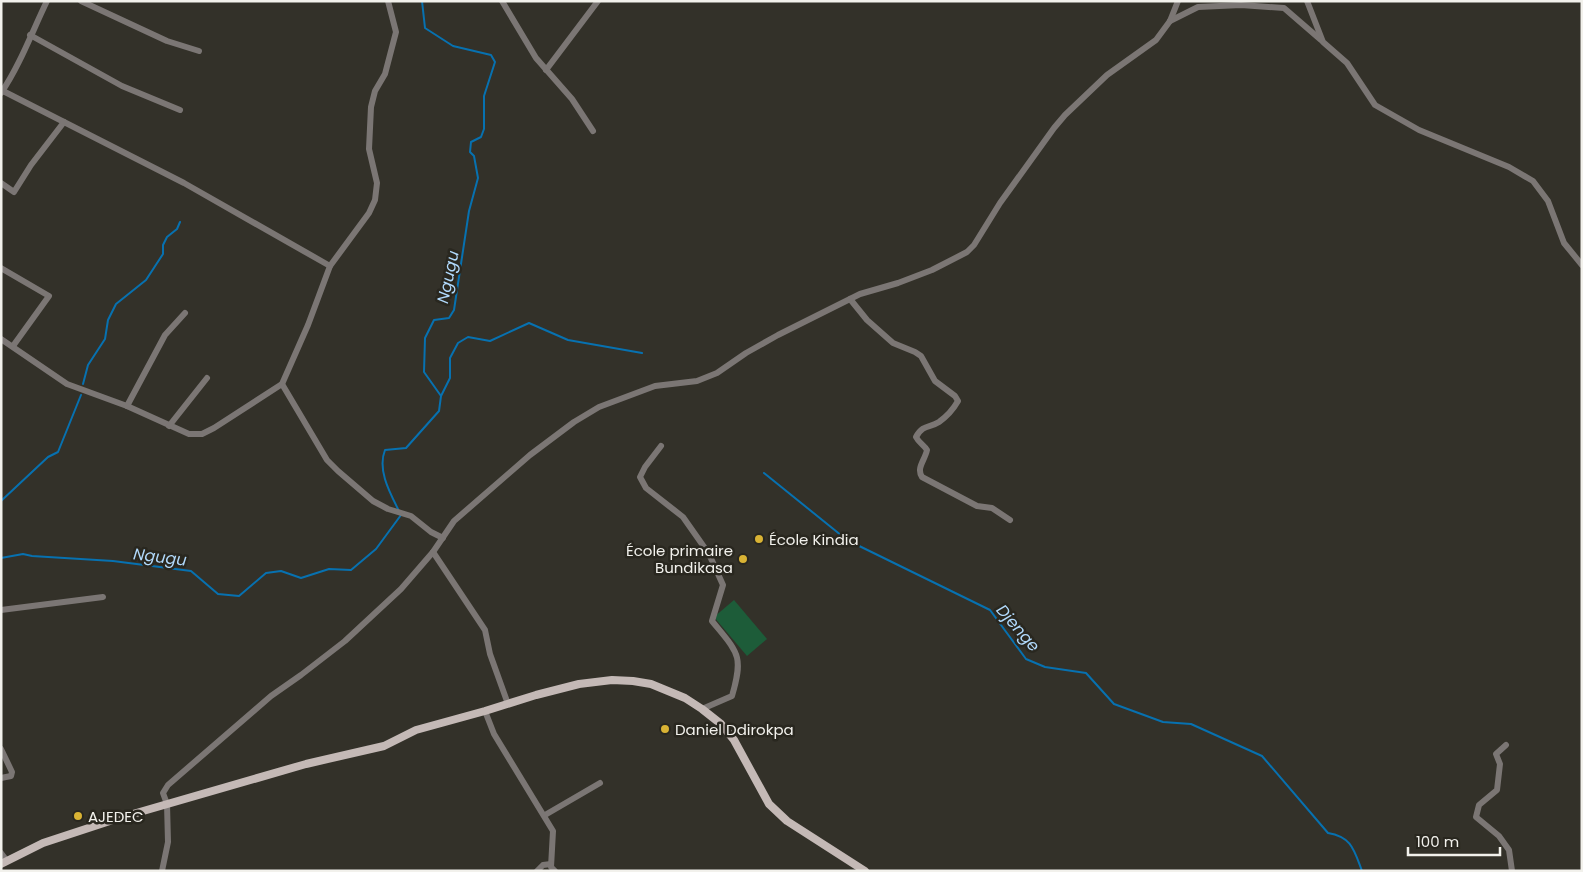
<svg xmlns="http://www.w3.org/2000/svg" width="1583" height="872" font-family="Poppins,sans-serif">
	<rect width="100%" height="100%" fill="#333129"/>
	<path fill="#1d5c39" d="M734 600 767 639 747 656 714 617Z"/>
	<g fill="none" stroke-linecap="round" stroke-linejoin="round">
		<g stroke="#0771b0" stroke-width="2">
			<path d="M422 1 425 28 453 46 491 55 495 62 484 96V129L481 137 471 142 470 152 474 156 478 178 469 211 454 310 449 318 434 320 425 338 424 372 441 396"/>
			<path d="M83 384 88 365 105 339 108 320 116 304 146 280 163 254V245L167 237 177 229 180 222"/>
			<path d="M764 473 847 540 990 610 1026 659 1045 667 1086 673 1114 704 1163 722 1191 724 1262 756 1328 833C1352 837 1354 850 1362 871"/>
			<path d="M1 501 48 457 58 452 81 395"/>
			<path d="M399 511C390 493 377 470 385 450L406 448 439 411 441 396 450 378V358L458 343 468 337 490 341 529 323 568 340 642 353"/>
			<path d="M1 558 23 554 32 556 113 561 191 571 218 594 239 596 266 573 281 571 301 578 329 569 351 570 376 549 401 515"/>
		</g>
		<g stroke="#7b7674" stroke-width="6">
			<path d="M81 1 167 41 199 51"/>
			<path d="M502 1 536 58 572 99 593 131"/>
			<path d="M1307 1 1323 42 1347 63 1375 105 1419 130 1509 167 1533 181 1548 201 1564 243 1582 265"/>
			<path d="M1170 21 1198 7 1241 5 1284 8 1321 40"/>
			<path d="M30 35 122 86 180 110"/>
			<path d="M546 70 598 1"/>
			<path d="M3 91 184 183 330 266"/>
			<path d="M1 93C20 65 32 32 47 1"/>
			<path d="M1 183 14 192 31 165 64 122"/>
			<path d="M1 268 49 296 13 346"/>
			<path d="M850 299 867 320 893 343 915 352 921 356 935 381 955 396 958 401C954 408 946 417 939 422 930 428 923 424 916 437 919 443 924 445 927 450 925 460 916 468 922 477L977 506 992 508 1010 520"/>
			<path d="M1 339 67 384 127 406 189 434H202L214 428 282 384 308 325 330 266 369 213 375 200 377 183 369 149 371 107 375 91 385 74 396 32 388 1"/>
			<path d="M282 384 327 460 338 471 373 501 388 509 411 516 431 532 443 538"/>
			<path d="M127 406 165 335 185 313"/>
			<path d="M169 426 207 378"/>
			<path d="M661 446 645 467 640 477 646 488 683 517 709 554 723 585 712 621C738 653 744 655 732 696L702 709"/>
			<path d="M433 552 485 630 490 654 508 704"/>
			<path d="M1 610 103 597"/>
			<path d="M485 711 494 734 553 831 551 867 555 871"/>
			<path d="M1506 745 1496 754 1500 764 1497 790 1479 805 1476 817 1499 836 1509 850 1512 871"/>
			<path d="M1 749 12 772 11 776 1 778"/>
			<path d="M545 815 600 783"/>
			<path d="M1 853 7 861"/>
			<path d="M162 871 168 842 167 804 163 793 168 785 271 696 301 675 345 641 401 589 433 552 454 521 530 455 574 422 599 407 655 386 697 381 717 373 746 353 778 335 860 294 898 283 932 270 967 252 974 245 1000 203 1054 128 1065 115 1107 75 1156 40 1170 21 1178 1"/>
			<path d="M537 871 543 865 551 864"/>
		</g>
		<path stroke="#c4b9b6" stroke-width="8" d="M1 864 43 843 119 818 306 764 384 746 416 730 485 711 536 695 579 684 612 680 633 681 651 684 685 698 702 709 721 724 734 740 769 804 787 821 865 871"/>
	</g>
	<g fill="#d9b334" stroke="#29271f" stroke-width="2">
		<circle cx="759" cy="539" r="5"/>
		<circle cx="743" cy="559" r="5"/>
		<circle cx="665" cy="729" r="5"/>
		<circle cx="78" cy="816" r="5"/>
	</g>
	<g text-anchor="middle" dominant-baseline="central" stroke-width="5" stroke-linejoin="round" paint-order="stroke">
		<g font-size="15" fill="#f2f1ec" stroke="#29271f" text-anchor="start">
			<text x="769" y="539">École Kindia</text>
			<text x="733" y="550" text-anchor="end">École primaire<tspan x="733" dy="17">Bundikasa</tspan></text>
			<text x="675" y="729">Daniel Ddirokpa</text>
			<text x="88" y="816">AJEDEC</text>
		</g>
		<g font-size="16" font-style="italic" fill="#b1d9fb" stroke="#29271f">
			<text transform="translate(448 277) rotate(-78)">Ngugu</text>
			<text transform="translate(160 557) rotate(7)">Ngugu</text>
			<text transform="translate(1018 628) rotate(49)">Djenge</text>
		</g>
	</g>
	<rect width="1583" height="872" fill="none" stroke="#f2f1ec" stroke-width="5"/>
	<path d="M1408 847v8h92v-8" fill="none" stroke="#f2f1ec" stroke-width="2.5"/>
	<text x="1416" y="847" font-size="15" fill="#f2f1ec" stroke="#29271f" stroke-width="4" paint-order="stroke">100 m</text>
</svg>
